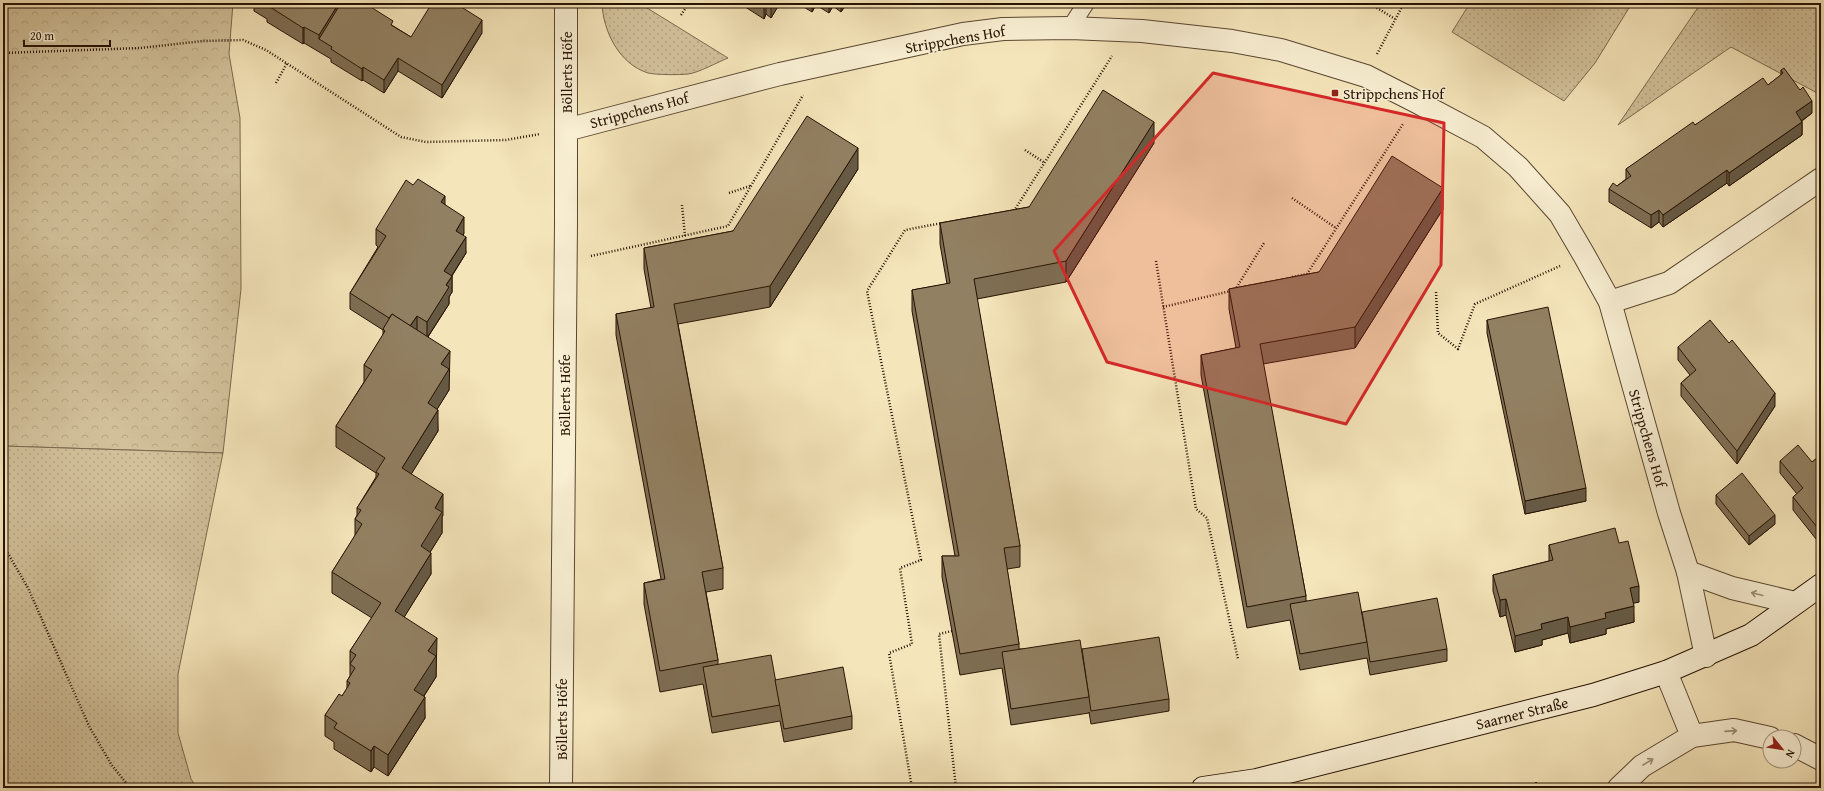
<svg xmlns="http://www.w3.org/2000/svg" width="1824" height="791" font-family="'Gentium Book Plus',serif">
	<defs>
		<pattern id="forest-crowns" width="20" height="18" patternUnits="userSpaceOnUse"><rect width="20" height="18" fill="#d2c19b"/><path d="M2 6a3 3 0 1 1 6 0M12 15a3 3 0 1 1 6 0" fill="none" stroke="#b4a584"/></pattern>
		<pattern id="park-dots" width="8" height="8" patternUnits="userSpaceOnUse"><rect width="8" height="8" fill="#d2c19b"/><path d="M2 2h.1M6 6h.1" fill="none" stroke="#b4a584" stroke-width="1.8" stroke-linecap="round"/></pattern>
	</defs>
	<rect width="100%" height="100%" fill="#f5e5ba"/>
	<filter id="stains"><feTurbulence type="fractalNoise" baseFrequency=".005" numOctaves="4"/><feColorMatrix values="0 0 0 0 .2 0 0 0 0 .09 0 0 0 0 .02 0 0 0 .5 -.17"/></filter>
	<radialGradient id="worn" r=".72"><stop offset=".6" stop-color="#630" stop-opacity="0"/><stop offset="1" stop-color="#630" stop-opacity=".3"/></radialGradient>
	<path fill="url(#forest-crowns)" stroke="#7c6a4e" d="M3 3H233L229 54 240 118 241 289 223 453 3 446Z"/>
	<g fill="url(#park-dots)" stroke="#7c6a4e">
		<path d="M602 3H639L728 58C718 62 698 73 688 74 679 75 657 75 648 73 619 64 603 31 602 3Z"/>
		<path d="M1470 3H1632L1595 63 1564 101 1452 32Z"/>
		<path d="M1701 3H1821V95L1731 47 1618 125Z"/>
		<path d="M3 446 223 453 178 674V733L191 779 197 788H3Z"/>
	</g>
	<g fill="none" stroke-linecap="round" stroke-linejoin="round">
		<g stroke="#5a4730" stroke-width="18">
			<path id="lane" d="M1070 28 1086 3"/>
		</g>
		<g stroke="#5a4730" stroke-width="24">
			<g id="street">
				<path d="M566 130 780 74 963 34 1003 29 1070 28 1142 31 1232 41 1281 50 1366 76 1417 102 1483 137 1518 167 1560 214 1584 255 1610 302 1669 513 1688 572 1706 656"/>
				<path d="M1610 302 1669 283 1821 179"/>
				<path d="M1688 572 1732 588 1795 603"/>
				<path d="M1666 672 1692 736"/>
				<path d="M1794 745 1821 759"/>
				<path d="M561 788 566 222V3"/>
				<path d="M1619 788 1642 766 1692 736 1734 730 1770 738"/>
			</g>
		</g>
		<g stroke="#261202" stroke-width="24">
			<path id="secondary" d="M1203 788 1257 780 1593 695 1666 672 1751 635 1821 585"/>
		</g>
		<g stroke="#261202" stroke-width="2.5" stroke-dasharray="1 2" stroke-linecap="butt">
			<path d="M1369 3 1395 19"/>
			<path d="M681 15 689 3"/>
			<path d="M3 53 140 48 203 41 243 40 266 50 401 137 426 142 506 140 540 134"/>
			<path d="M1377 54 1404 3"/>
			<path d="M276 83 287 63"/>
			<path d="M1025 150 1045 163"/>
			<path d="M729 193 750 186"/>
			<path d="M1292 198 1336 228"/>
			<path d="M682 205 685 236"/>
			<path d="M1014 211 1112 56"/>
			<path d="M591 256 728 226 803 95"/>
			<path d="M1156 261 1196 509 1207 518 1238 659"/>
			<path d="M1292 277 1307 274 1403 124"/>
			<path d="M1235 290 1264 243"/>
			<path d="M1436 292 1438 333 1458 349 1475 304 1560 266"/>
			<path d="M1163 307 1231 291"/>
			<path d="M3 545 28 588 89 726 111 764 130 788"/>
			<path d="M952 631 939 634 956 788"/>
			<path d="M912 788 889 653 912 644 900 568 921 560 867 291 905 230 942 223"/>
		</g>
		<use href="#lane" stroke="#f8eed2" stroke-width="16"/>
		<use href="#street" stroke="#f8eed2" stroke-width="22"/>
		<use href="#secondary" stroke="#f8eed2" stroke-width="22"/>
	</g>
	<g fill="#7e6e54" stroke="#261202">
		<path d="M254 3H356L411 37 482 33 442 98 398 71 384 93 363 80 362 81 331 62V59L304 43 303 44 267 22V19L254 11Z"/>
		<path d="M739 3H780L771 18 766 14 764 19Z"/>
		<path d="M797 3H847L841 12 833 6 829 13 816 5 812 12Z"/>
		<path d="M1781 70 1812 113 1802 121V135L1729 186 1727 183 1663 227 1659 222 1651 228 1609 202V189L1617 186 1626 179V169L1695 125 1768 85 1781 75Z"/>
		<path d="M1154 143 1066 282 977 299 1020 546V567L1007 569 1019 644V649H1082L1169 699V711L1091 724 1089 712V713L1011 725 1002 668 960 675 942 577V556H955L912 311V290L947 284 940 244V223L1029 207Z"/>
		<path d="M858 169 770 307 678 324 723 568V589L706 592 718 660V665L775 680 852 716V729L784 742 780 721 712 733 703 684 660 692 644 604V583L661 579 616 335V314L651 308 644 269V248L733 231Z"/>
		<path d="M445 205 464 233 463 235 466 253 452 276V292L449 297V304L428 337 450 372 449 373V390L437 409 438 431 411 474 443 515 442 517V533L430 552 431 574 404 617 437 659 436 660V677L424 696 425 718 388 776 374 767 371 772 334 749V742L325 736V715L342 696 347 689V681L350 676V651L372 618 332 593V572L355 536V519L357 515V508L376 477V473L336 447V426L364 382V365L383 335V330L350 309V293L378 247 376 245V229Z"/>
		<path d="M1443 209 1355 348 1263 364 1306 596V601L1362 613 1447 649V661L1370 675 1367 658 1300 670 1290 620 1247 628 1201 375V355L1236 348 1229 309V289L1319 272Z"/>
		<path d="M1487 320 1586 501 1525 514 1487 333Z"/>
		<path d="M1678 347 1775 406 1737 464 1681 396V383L1690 375 1678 360Z"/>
		<path d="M1821 455V543L1820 544 1793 510V497L1797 494 1780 473V461L1812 462Z"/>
		<path d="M1716 495 1775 524 1749 545 1716 504Z"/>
		<path d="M1619 543 1639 602 1633 603 1634 622 1606 629V634L1570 643 1568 633 1542 640V645L1515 652 1506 615 1500 617 1493 591V575L1549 561V545Z"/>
	</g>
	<g fill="#665a45" stroke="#261202">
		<path d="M339 3H346L319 39V35Z"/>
		<path d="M764 3H766V14L764 19Z"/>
		<path d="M771 3H780L771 18Z"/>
		<path d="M812 3H816V5L812 12Z"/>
		<path d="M829 3H833V6L829 13Z"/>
		<path d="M841 3H847L841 12Z"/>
		<path d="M482 20V33L442 98V85Z"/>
		<path d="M304 27V43L303 44V28Z"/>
		<path d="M398 58V71L384 93V80Z"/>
		<path d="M363 67V80L362 81V69Z"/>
		<path d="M1812 101V113L1796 125V112Z"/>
		<path d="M1154 122V143L1066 282V261Z"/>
		<path d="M1802 122V135L1729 186V173Z"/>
		<path d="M858 148V169L770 307V286Z"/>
		<path d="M1727 170V183L1663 227V215Z"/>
		<path d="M1443 188V209L1355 348V327Z"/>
		<path d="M445 196V212L441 202Z"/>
		<path d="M1659 210V222L1651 228V215Z"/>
		<path d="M464 217V233L456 247V231Z"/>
		<path d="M466 237V253L444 288V271Z"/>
		<path d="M452 276V292L449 297V304L427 338V322L446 285Z"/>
		<path d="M417 316V332L408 329Z"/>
		<path d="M450 351 449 390 428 424V403L441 364Z"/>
		<path d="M1775 393V406L1737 464V451Z"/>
		<path d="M438 410V431L402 489V468Z"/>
		<path d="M1586 488V501L1525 514V501Z"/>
		<path d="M443 494V515L442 517V533L421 567V546L435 508Z"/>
		<path d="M1775 515V524L1749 545V536Z"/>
		<path d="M1821 530V543L1820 544V531Z"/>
		<path d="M431 553V574L395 632V611Z"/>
		<path d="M1639 586V602L1630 604V588Z"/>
		<path d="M1506 599V615L1500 617V600Z"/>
		<path d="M1634 606V622L1606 629V634L1570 643V627L1605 613Z"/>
		<path d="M1568 617V633L1542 640V645L1515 652V636L1541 624Z"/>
		<path d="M437 638 436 677 414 711V690L428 651Z"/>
		<path d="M425 697V718L388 776V755Z"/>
		<path d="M374 746V767L371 772V751Z"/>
	</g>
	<g fill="#928062" stroke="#261202">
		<path d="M267 3H339L319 35 304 27 303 28 267 5 268 4Z"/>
		<path d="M341 3H356L363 8 366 4 393 21 391 25 411 37 432 3H455L482 20 442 85 398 58 384 80 363 67 362 69 331 49 332 47 319 39Z"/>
		<path d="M1784 68 1800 90 1803 87 1812 101 1796 112 1802 122 1729 173 1727 170 1663 215 1659 210 1651 215 1609 189 1613 183 1617 186 1631 176 1626 169 1693 122 1695 125 1763 78 1768 85 1783 73 1781 70Z"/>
		<path d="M1103 90 1154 122 1066 261 974 279 1020 546 1004 548 1019 644 960 654 942 556H959L912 290 950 283 940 223 1029 207Z"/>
		<path d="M807 116 858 148 770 286 674 304 723 568 702 572 718 660 660 671 644 583 665 579 616 314 654 307 644 248 733 231Z"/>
		<path d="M1392 156 1443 188 1355 327 1260 344 1306 596 1247 607 1201 355 1240 347 1229 289 1319 272Z"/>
		<path d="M418 179 445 196 441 202 464 217 456 231 466 237 444 271 452 276 446 285 449 287 427 322 417 316 410 326 392 314 389 318 350 293 386 236 376 229 406 180 413 185Z"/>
		<path d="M1548 307 1586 488 1525 501 1487 320Z"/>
		<path d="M392 314 450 351 441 364 449 369 428 403 438 410 402 468 443 494 435 508 442 512 421 546 431 553 395 611 437 638 428 651 436 656 414 690 425 697 388 755 374 746 371 751 334 728 337 723 325 715 339 694 342 696 350 683 347 681 355 668 350 664 356 655 350 651 381 603 332 572 362 524 355 519 361 510 357 508 379 474 376 472 385 458 336 426 372 370 364 365 385 331 383 329Z"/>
		<path d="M1710 320 1729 343 1732 340 1775 393 1737 451 1681 383 1696 370 1678 347Z"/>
		<path d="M1798 445 1812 462 1821 455V530L1820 531 1793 497 1803 488 1780 461Z"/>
		<path d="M1742 473 1775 515 1749 536 1716 495Z"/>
		<path d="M1615 528 1619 543 1628 541 1639 586 1630 588 1634 606 1605 613 1606 618 1570 627 1568 617 1541 624 1542 629 1515 636 1506 599 1500 600 1493 575 1553 560 1549 545Z"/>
		<path d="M1358 592 1367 642 1300 654 1290 604Z"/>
		<path d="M1437 598 1447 649 1370 662 1367 642 1362 612Z"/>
		<path d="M1159 637 1169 699 1091 711 1082 649Z"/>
		<path d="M1080 640 1089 697 1011 709 1002 652Z"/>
		<path d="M771 655 780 705 712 717 703 667Z"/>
		<path d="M843 667 852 716 784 729 775 680Z"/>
		<path d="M1536 782 1542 788H1531Z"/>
	</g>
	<defs><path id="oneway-shaft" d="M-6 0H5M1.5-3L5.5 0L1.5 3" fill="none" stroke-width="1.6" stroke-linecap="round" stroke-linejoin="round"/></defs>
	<g stroke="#9a8b74">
		<use href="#oneway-shaft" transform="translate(1757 594) rotate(-166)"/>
		<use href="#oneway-shaft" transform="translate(1731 731) rotate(-4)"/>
		<use href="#oneway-shaft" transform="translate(1648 762) rotate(-31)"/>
	</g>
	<path fill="#d62828" fill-opacity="0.2" stroke="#d62828" stroke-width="3" stroke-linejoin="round" d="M1213 73 1444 123 1441 265 1346 424 1107 362 1054 251Z"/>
	<rect fill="#8f2418" stroke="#f8eed2" stroke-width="1.5" x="1331" y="89" width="8" height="8" rx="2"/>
	<g text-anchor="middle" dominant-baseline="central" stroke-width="3" stroke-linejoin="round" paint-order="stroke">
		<g font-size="15" fill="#261202" stroke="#f8eed2">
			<text transform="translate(955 39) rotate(-10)">Strippchens Hof</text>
			<text transform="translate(566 72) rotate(-90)">Böllerts Höfe</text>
			<text transform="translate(639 110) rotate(-15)">Strippchens Hof</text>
			<text transform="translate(564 395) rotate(-90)">Böllerts Höfe</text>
			<text transform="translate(1648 438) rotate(74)">Strippchens Hof</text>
			<text transform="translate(1522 713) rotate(-14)">Saarner Straße</text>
			<text transform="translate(561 719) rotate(-90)">Böllerts Höfe</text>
		</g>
		<g font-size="15" fill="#261202" stroke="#f8eed2" text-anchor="start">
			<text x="1343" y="93">Strippchens Hof</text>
		</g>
	</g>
	<rect width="1824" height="791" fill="none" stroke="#f5e5ba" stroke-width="16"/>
	<rect x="4" y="4" width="1816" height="783" fill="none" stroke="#261202" stroke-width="2"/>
	<rect x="8" y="8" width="1808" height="775" fill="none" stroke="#261202"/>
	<g transform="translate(1782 749) rotate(120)"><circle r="19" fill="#f8eed2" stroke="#a4967f"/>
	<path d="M0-3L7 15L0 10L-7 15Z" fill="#8f2418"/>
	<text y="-6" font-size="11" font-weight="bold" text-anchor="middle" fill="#261202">N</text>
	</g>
	<path d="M24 40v6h86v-6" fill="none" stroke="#261202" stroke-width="2"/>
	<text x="30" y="40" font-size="12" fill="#261202" stroke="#f8eed2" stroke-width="3" paint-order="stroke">20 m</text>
	<rect width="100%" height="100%" filter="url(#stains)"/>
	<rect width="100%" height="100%" fill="url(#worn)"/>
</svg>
